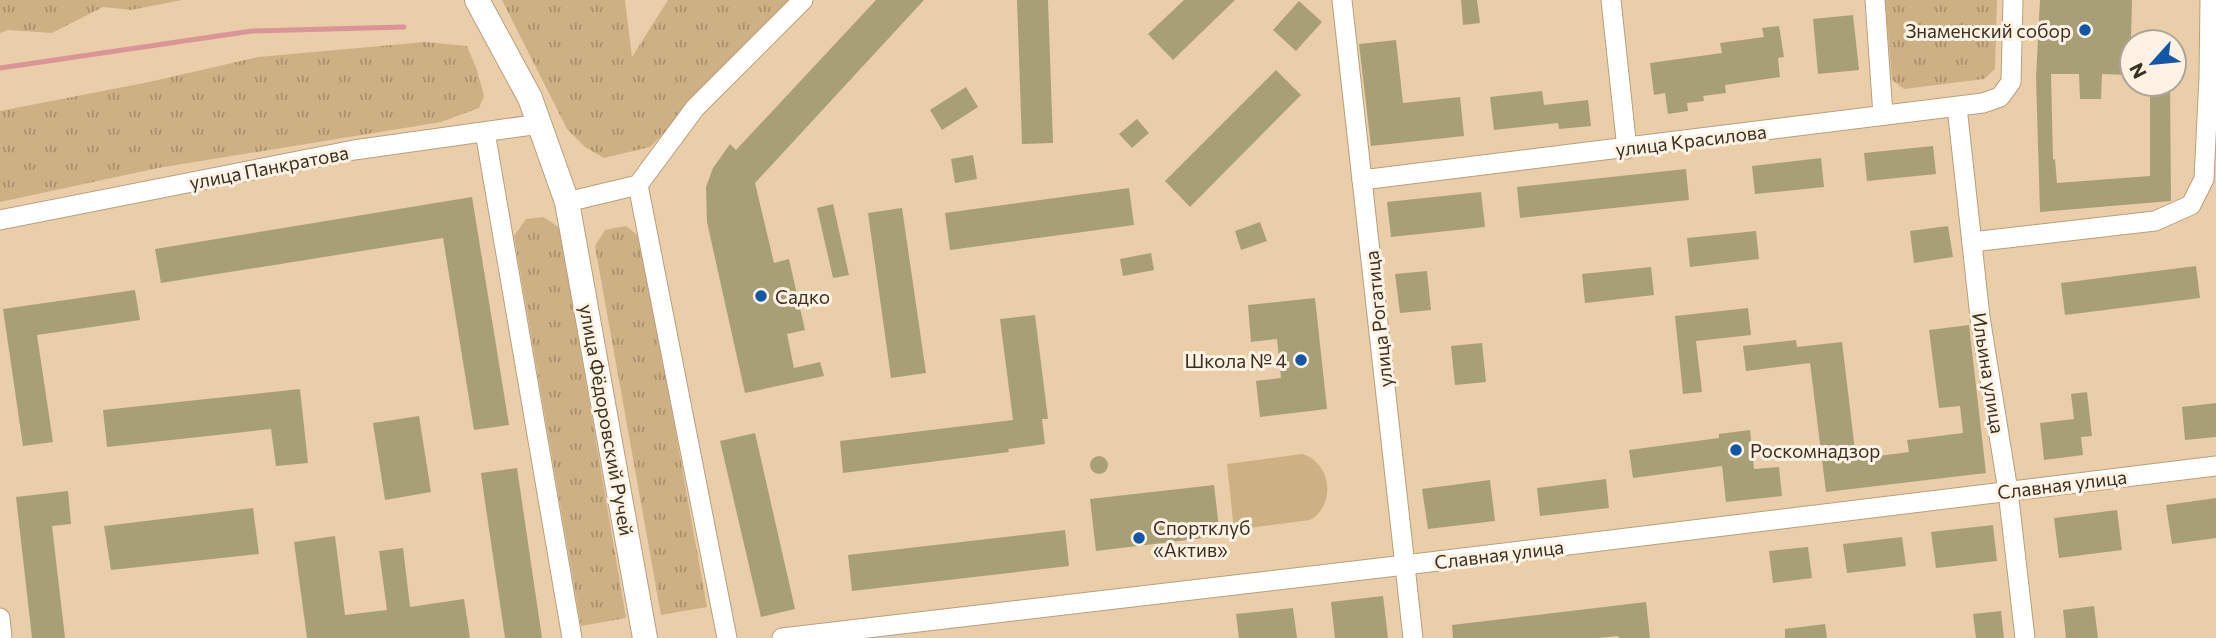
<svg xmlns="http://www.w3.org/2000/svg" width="2216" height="638" font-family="Commissioner,sans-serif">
	<defs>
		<pattern id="grass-tufts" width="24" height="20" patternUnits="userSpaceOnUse" patternTransform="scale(1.75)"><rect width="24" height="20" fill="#ceb085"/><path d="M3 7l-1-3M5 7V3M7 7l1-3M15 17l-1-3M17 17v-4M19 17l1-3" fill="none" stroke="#a8906c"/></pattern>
	</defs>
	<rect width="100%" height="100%" fill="#e9cea9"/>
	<g fill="url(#grass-tufts)">
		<path d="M0 0H182L131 10 103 7 52 33 8 30 0 33Z"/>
		<path d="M502 0H625L632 57 668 0H794L650 147 604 158 585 147 567 129Z"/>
		<path d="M1885 0H1997L1995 69 1984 79 1904 89 1892 80Z"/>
		<path d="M425 42 467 46 477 70 484 96 479 108 441 122 158 168 0 202V111L149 82 258 57Z"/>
		<path d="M543 217 560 228 626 618 581 626 514 236 526 219Z"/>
		<path d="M626 226 641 238 707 607 661 615 595 246 605 230Z"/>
	</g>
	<path fill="#ceb085" d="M1302 454C1331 462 1337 505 1310 520L1234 530 1227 464Z"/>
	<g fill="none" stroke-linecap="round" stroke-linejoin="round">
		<path stroke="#db9497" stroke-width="5" d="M0 68 252 31 404 27"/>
	</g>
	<g fill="#a99f76">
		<path d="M876 0H924L755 183 774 263 789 259 805 330 787 334 794 368 820 362 824 376 745 393 707 222 706 187 713 168 730 144 736 150Z"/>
		<path d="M1017 0H1048L1053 143 1022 144Z"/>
		<path d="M1184 0H1235L1173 60 1148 34Z"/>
		<path d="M1461 0H1477L1480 23 1463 25Z"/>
		<path d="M2040 0H2132L2130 75 2102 74 2101 99H2080L2079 74H2051L2053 160 2055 159 2057 183 2150 176V85L2170 84 2171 201 2040 212 2036 77Z"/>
		<path d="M1299 1 1322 22 1296 51 1273 30Z"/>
		<path d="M1853 15 1859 70 1818 74 1813 19Z"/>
		<path d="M1779 26 1784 57 1778 58 1780 77 1725 85 1726 93 1703 96 1704 101 1687 103 1688 111 1668 114 1665 93 1654 95 1650 63 1722 53 1720 43 1764 37 1762 28Z"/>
		<path d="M1396 40 1403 103 1460 97 1464 136 1371 146 1359 44Z"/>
		<path d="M1276 70 1301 95 1190 207 1165 181Z"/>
		<path d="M966 87 978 107 942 130 930 110Z"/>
		<path d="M1542 91 1544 105 1588 100 1591 126 1559 129 1558 123 1494 130 1490 97Z"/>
		<path d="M1137 119 1149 133 1132 148 1119 134Z"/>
		<path d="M1933 146 1936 174 1867 181 1864 153Z"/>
		<path d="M973 155 977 179 955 183 951 159Z"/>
		<path d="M1821 158 1824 187 1755 194 1752 166Z"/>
		<path d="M1686 169 1689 200 1520 218 1517 187Z"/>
		<path d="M1129 188 1134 225 950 250 945 213Z"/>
		<path d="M1481 192 1485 227 1391 237 1387 202Z"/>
		<path d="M472 197 509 425 474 430 443 238 161 283 155 249Z"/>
		<path d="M833 204 849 275 833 278 817 208Z"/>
		<path d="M902 208 926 373 891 378 868 213Z"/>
		<path d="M1260 222 1267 241 1241 250 1235 231Z"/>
		<path d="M1948 226 1953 257 1914 263 1910 231Z"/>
		<path d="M1756 231 1759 259 1690 267 1687 238Z"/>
		<path d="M1151 253 1154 270 1123 276 1120 259Z"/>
		<path d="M2196 266 2200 298 2065 315 2061 283Z"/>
		<path d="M1651 267 1654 295 1585 303 1582 274Z"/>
		<path d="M1427 271 1431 310 1400 313 1395 274Z"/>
		<path d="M135 290 140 320 37 335 53 442 23 446 3 309Z"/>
		<path d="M1315 298 1327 409 1260 417 1256 381 1281 378 1277 339 1251 342 1248 305Z"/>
		<path d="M1748 308 1751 335 1696 341 1702 392 1683 394 1675 316Z"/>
		<path d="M1035 315 1048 419H1042L1045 444 1008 449 1009 452 843 473 840 441 1013 420 1000 319Z"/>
		<path d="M1969 325 1986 473 1826 492 1810 363 1746 371 1743 346 1796 340 1797 347 1842 342 1856 459 1909 452 1907 440 1963 433 1960 406 1939 408 1929 330Z"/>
		<path d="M1482 343 1486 382 1455 385 1451 346Z"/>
		<path d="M300 389 308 463 276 466 271 429 107 447 103 410Z"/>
		<path d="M2087 392 2092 436 2081 437 2083 455 2044 460 2040 423 2074 419 2071 394Z"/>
		<path d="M2216 403V437L2185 440 2182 407Z"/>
		<path d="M419 416 431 492 385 500 373 423Z"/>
		<path d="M1750 430 1754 469 1779 467 1782 496 1726 502 1722 466 1633 478 1629 450 1719 438V434Z"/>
		<path d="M755 433 795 609 761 617 720 441Z"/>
		<circle cx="1099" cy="465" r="9"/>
		<path d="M517 468 542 638H505L484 495 481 473Z"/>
		<path d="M1606 479 1609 508 1540 516 1537 488Z"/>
		<path d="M1490 480 1495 521 1428 529 1422 489Z"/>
		<path d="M1214 485 1220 536 1096 551 1090 499Z"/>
		<path d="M68 491 71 524 52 526 65 638H32L16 497Z"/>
		<path d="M2216 498V538L2172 544 2166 505Z"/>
		<path d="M253 508 259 554 111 570 104 526Z"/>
		<path d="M2117 510 2122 550 2059 558 2054 518Z"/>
		<path d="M1993 525 1997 561 1936 568 1931 532Z"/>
		<path d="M1065 530 1069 566 852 591 848 555Z"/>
		<path d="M335 536 345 615 387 610 379 551 403 548 410 607 464 599 470 638H307L294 542Z"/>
		<path d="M1902 537 1906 566 1847 573 1843 544Z"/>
		<path d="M1808 547 1812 578 1773 583 1769 551Z"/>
		<path d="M1383 596 1388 638H1335L1331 602Z"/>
		<path d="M1646 602 1650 638H1619L1618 636 1598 638H1453L1452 625Z"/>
		<path d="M2094 606 2098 638H2066L2063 610Z"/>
		<path d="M1293 608 1297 638H1239L1236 614Z"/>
		<path d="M2001 611 2004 638H1976L1973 614Z"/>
		<path d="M1825 624 1827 638H1785V629Z"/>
	</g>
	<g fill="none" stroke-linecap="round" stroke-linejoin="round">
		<g stroke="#b89f7b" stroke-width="21">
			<g id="minor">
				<path d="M1342 0 1413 638"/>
				<path d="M1611 0 1627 149"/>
				<path d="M1875 0 1883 115"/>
				<path d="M1957 107 1980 317 2008 491 2025 638"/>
				<path d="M485 132 572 638"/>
				<path d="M1362 180 1983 103 2000 97 2011 82 2013 0"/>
				<path d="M638 185 727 638"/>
				<path d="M567 202 638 185 695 108 803 0"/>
				<path d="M0 220 354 150 540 124"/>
				<path d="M1972 242 2155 221 2191 205 2204 179 2209 78 2210 0"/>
				<path d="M0 618 2 638"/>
				<path d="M782 638 1405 565 2216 466"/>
			</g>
		</g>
		<g stroke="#b89f7b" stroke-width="26">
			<path id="major" d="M477 0 530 98 567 202 645 638"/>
		</g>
		<use href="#minor" stroke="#fff" stroke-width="19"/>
		<use href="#major" stroke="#fff" stroke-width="24"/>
	</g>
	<g fill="#1557a7" stroke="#fdf2e3" stroke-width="2.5">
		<circle cx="2085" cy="30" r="7"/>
		<circle cx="761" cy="296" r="7"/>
		<circle cx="1301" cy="360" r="7"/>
		<circle cx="1736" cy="450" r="7"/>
		<circle cx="1139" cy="538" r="7"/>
	</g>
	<g text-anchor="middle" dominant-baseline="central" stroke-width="6" stroke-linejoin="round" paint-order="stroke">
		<g font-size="19" fill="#3b3122" stroke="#fdf2e3" text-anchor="start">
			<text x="2071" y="30" text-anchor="end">Знаменский собор</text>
			<text x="775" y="296">Садко</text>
			<text x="1287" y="360" text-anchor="end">Школа № 4</text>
			<text x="1750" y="450">Роскомнадзор</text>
			<text x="1153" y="527">Спортклуб<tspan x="1153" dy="22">«Актив»</tspan></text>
		</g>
		<g font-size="19" fill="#3b3122" stroke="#fdf2e3">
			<text transform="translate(1691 140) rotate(-7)">улица Красилова</text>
			<text transform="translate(269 167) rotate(-11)">улица Панкратова</text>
			<text transform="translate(1378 319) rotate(-96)">улица Рогатица</text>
			<text transform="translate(1989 373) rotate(81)">Ильина улица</text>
			<text transform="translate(607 420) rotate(80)">улица Фёдоровский Ручей</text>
			<text transform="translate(2062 484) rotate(-7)">Славная улица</text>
			<text transform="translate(1499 554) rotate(-7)">Славная улица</text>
		</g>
	</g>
	<g transform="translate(2153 63) rotate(243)"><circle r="33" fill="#fdf2e3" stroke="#afa596" stroke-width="2"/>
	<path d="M0-5L12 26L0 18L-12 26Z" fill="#1557a7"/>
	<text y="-10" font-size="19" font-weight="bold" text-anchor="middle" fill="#3b3122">N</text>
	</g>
</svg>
